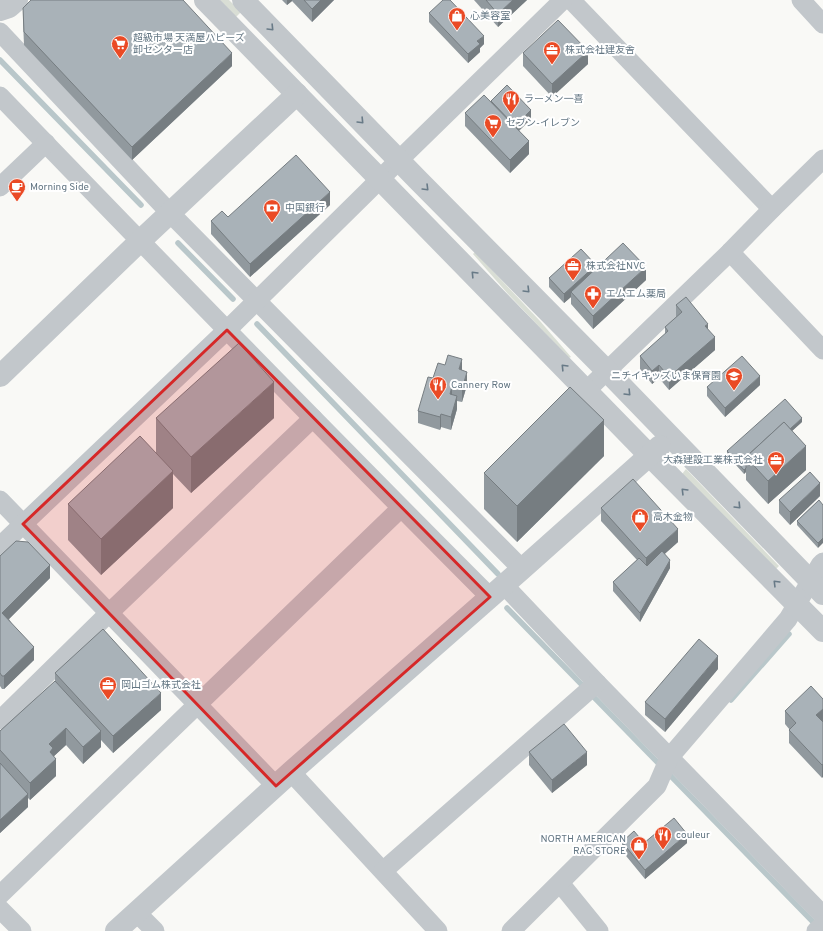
<svg xmlns="http://www.w3.org/2000/svg" width="823" height="931" font-family="Overpass,'Noto Sans JP',sans-serif">
	<rect width="100%" height="100%" fill="#f9f9f6"/>
	<g fill="#d9ded5">
		<path d="M220 0H229L241 12 236 17Z"/>
		<path d="M475 252 540 321 571 357 569 358 508 294 473 254Z"/>
		<path d="M686 469 779 566 775 570 682 474Z"/>
	</g>
	<g fill="none" stroke-linecap="round" stroke-linejoin="round">
		<g stroke="#b9c7ca" stroke-width="5.5">
			<path d="M0 60 141 205"/>
			<path d="M178 243 233 299"/>
			<path d="M257 324 498 574"/>
			<path d="M507 608 817 926"/>
			<path d="M731 700 789 634"/>
		</g>
		<g stroke="#c2c7cb" stroke-width="19">
			<path d="M571 0 772 209"/>
			<path d="M801 0 823 24"/>
			<path d="M0 32 170 213 522 569"/>
			<path d="M0 96C162 264 325 432 490 597"/>
			<path d="M0 187 46 143"/>
			<path d="M730 252 823 350"/>
			<path d="M587 390 730 252 772 209 823 159"/>
			<path d="M0 500 276 786"/>
			<path d="M0 546 227 330 367 192 399 160 563 0"/>
			<path d="M504 585 597 683 823 915"/>
			<path d="M0 720 109 613 313 418"/>
			<path d="M291 772 438 931"/>
			<path d="M383 871 597 683"/>
			<path d="M560 883 599 931"/>
			<path d="M0 895 401 508"/>
			<path d="M0 909 22 931"/>
			<path d="M137 913 155 931"/>
			<path d="M511 931 657 786 669 758 788 619 820 565 823 562"/>
			<path d="M816 931 823 925"/>
		</g>
		<g stroke="#c2c7cb" stroke-width="22">
			<path d="M205 0 650 456 823 631"/>
			<path d="M243 0 417 179 607 371 823 594"/>
			<path d="M0 10 9 7 17 0"/>
			<path d="M0 376 140 241 297 94"/>
			<path d="M116 931 291 772 522 569 660 446"/>
		</g>
	</g>
	<g fill="#91999e">
		<path d="M282 0H334L312 22 292 1 287 5Z"/>
		<path d="M474 0H527L498 27Z"/>
		<path d="M23 8 232 66 132 160 24 45 23 21Z"/>
		<path d="M429 13 484 44 480 48V52L468 63 429 22Z"/>
		<path d="M523 53 588 64 552 97 523 66Z"/>
		<path d="M491 101 531 119 519 131 529 154 510 173 465 126V113Z"/>
		<path d="M330 205 250 277 211 234V221L228 217Z"/>
		<path d="M596 268 646 280 593 329 571 304V297L564 303 549 287V278Z"/>
		<path d="M676 305 708 330 715 350 669 390 659 378 652 384 640 369V356L665 335V327L676 317Z"/>
		<path d="M462 370 467 385 462 402 457 401V409L451 430 441 427 440 430 418 423V411L433 378Z"/>
		<path d="M760 385 725 417 707 396V387Z"/>
		<path d="M156 418H274L191 493 173 474V508L101 575 68 540V504L156 453Z"/>
		<path d="M802 422 792 431 806 470 768 504 746 480V472L744 474 727 455V451Z"/>
		<path d="M604 456 517 542 484 509V473Z"/>
		<path d="M820 496 790 525 779 513V500Z"/>
		<path d="M819 500 818 548 797 525V521Z"/>
		<path d="M601 508 678 542 664 554 670 568 640 622 613 591V582L637 560 601 521Z"/>
		<path d="M0 556 50 578 9 619 34 660 4 689H2L0 686Z"/>
		<path d="M718 669 665 732 645 715V702Z"/>
		<path d="M55 673 161 710 113 753 101 740V747L83 764 66 745 54 756 56 776 30 800 28 798V807L0 833V731L55 681Z"/>
		<path d="M823 699 822 778 789 743V730H790L785 724V711Z"/>
		<path d="M529 752 587 765 552 793 529 765Z"/>
		<path d="M622 842 644 843H687L645 879 622 851Z"/>
	</g>
	<g fill="#767d81">
		<path d="M287 0H292V1L287 5Z"/>
		<path d="M321 0H334L312 22V9Z"/>
		<path d="M513 0H527L498 27V14Z"/>
		<path d="M484 36V44L480 48V52L468 63V54L477 41Z"/>
		<path d="M588 51V64L552 97V84Z"/>
		<path d="M232 53V66L132 160V147Z"/>
		<path d="M531 110V119L515 134V126Z"/>
		<path d="M529 141V154L510 173V160Z"/>
		<path d="M330 192V205L250 277V264Z"/>
		<path d="M596 265V274L571 292V297L564 303V294Z"/>
		<path d="M646 267V280L593 329V316Z"/>
		<path d="M708 324V337L705 326Z"/>
		<path d="M715 337V350L669 390V377Z"/>
		<path d="M462 359V372L459 369Z"/>
		<path d="M659 365V378L652 384V371Z"/>
		<path d="M467 372V385L462 402V389Z"/>
		<path d="M760 376V385L725 417V408Z"/>
		<path d="M274 382V418L191 493V457Z"/>
		<path d="M452 386V399L450 394Z"/>
		<path d="M457 396V409L451 430V417Z"/>
		<path d="M441 414V427L440 430V417Z"/>
		<path d="M802 418V422L754 465 752 463Z"/>
		<path d="M604 420V456L517 542V506Z"/>
		<path d="M806 446V470L768 504V481Z"/>
		<path d="M746 468V472L744 474V470Z"/>
		<path d="M173 471V508L101 575V539Z"/>
		<path d="M820 483V496L790 525V512Z"/>
		<path d="M678 529V542L646 571V558Z"/>
		<path d="M823 538V543L818 548V543Z"/>
		<path d="M670 560V568L640 622V613Z"/>
		<path d="M50 565V578L2 626V613Z"/>
		<path d="M34 647V660L4 689V676Z"/>
		<path d="M718 656V669L665 732V719Z"/>
		<path d="M161 693V710L113 753V736Z"/>
		<path d="M823 709V722L816 715Z"/>
		<path d="M66 728V745L53 757 56 759V776L30 800V783L49 744Z"/>
		<path d="M101 731V747L83 764V747Z"/>
		<path d="M587 752V765L552 793V780Z"/>
		<path d="M823 764V777L822 778V765Z"/>
		<path d="M28 794V807L0 833V820Z"/>
		<path d="M687 834V843L645 879V870Z"/>
	</g>
	<g fill="#a9b2b8" stroke="#767d81">
		<path d="M31 0H183L232 53 132 147 24 32 23 8Z"/>
		<path d="M304 0H321L312 9Z"/>
		<path d="M443 0H450L484 36 477 41 480 44 468 54 429 13Z"/>
		<path d="M486 0H513L498 14Z"/>
		<path d="M558 20 588 51 552 84 523 53Z"/>
		<path d="M507 85 531 110 515 126 491 101Z"/>
		<path d="M484 95 529 141 510 160 465 113Z"/>
		<path d="M296 155 330 192 250 264 211 221 222 211 228 217Z"/>
		<path d="M623 243 646 267 593 316 571 292Z"/>
		<path d="M581 249 596 265 564 294 549 278Z"/>
		<path d="M686 297 708 324 705 326 715 337 669 377 659 365 652 371 640 356 668 331 665 327 682 312 676 305Z"/>
		<path d="M239 343 274 382 191 457 156 418Z"/>
		<path d="M448 355 462 359 459 369 467 372 462 389 452 386 450 394 457 396 451 417 441 414 440 417 418 411 428 377 433 378 438 363 445 365Z"/>
		<path d="M742 356 760 376 725 408 707 387Z"/>
		<path d="M570 387 604 420 517 506 484 473Z"/>
		<path d="M785 399 802 418 790 429 784 422 746 457V468L744 470 727 451Z"/>
		<path d="M784 422 806 446 768 481 746 457Z"/>
		<path d="M140 436 173 471 101 539 68 504Z"/>
		<path d="M810 472 820 483 790 512 779 500Z"/>
		<path d="M633 479 678 529 646 558 601 508Z"/>
		<path d="M819 500 823 505V538L818 543 797 521Z"/>
		<path d="M16 541 28 542 50 565 2 613 34 647 4 676H2L0 673V556Z"/>
		<path d="M662 551 670 560 640 613 613 582 639 558 647 566Z"/>
		<path d="M103 629 161 693 113 736 55 673Z"/>
		<path d="M699 639 718 656 665 719 645 702Z"/>
		<path d="M55 681 101 731 83 747 66 728 49 744 53 748 50 752 56 759 30 783 0 750V731Z"/>
		<path d="M811 686 823 699V709L816 715 823 722V764L822 765 789 730 796 723 785 711Z"/>
		<path d="M564 724 587 752 552 780 529 752Z"/>
		<path d="M0 763 28 794 0 820Z"/>
		<path d="M674 818 687 834 645 870 622 842 634 831 644 843Z"/>
	</g>
	<defs><path id="oneway-chevron" d="M-2-3.5L2.5 0L-2 3.5" fill="none" stroke-width="1.6" stroke-linecap="round" stroke-linejoin="round"/></defs>
	<g stroke="#687a87">
		<use href="#oneway-chevron" transform="translate(271 28) rotate(46)"/>
		<use href="#oneway-chevron" transform="translate(361 121) rotate(46)"/>
		<use href="#oneway-chevron" transform="translate(426 188) rotate(45)"/>
		<use href="#oneway-chevron" transform="translate(474 274) rotate(-134)"/>
		<use href="#oneway-chevron" transform="translate(527 290) rotate(45)"/>
		<use href="#oneway-chevron" transform="translate(564 367) rotate(-134)"/>
		<use href="#oneway-chevron" transform="translate(628 393) rotate(46)"/>
		<use href="#oneway-chevron" transform="translate(684 491) rotate(-135)"/>
		<use href="#oneway-chevron" transform="translate(738 506) rotate(46)"/>
		<use href="#oneway-chevron" transform="translate(776 583) rotate(-135)"/>
	</g>
	<path fill="#d62828" fill-opacity="0.2" stroke="#d62828" stroke-width="3" stroke-linejoin="round" d="M227 330 490 597 276 786 23 524Z"/>
	<defs>
		<g id="shop-pin" transform="scale(0.9)"><path d="M0 17L-7.5 6A9.5 9.5 0 1 1 7.5 6Z" fill="#ea4a25" stroke="#fff"/><path d="M-5-2.5h2.3a2.7 3.5 0 0 1 5.4 0H5L5.5 6h-11ZM-1.5-2.5h3a1.5 2.3 0 0 0-3 0Z" fill="#fff"/></g>
		<g id="supermarket-pin" transform="scale(0.9)"><path d="M0 17L-7.5 6A9.5 9.5 0 1 1 7.5 6Z" fill="#ea4a25" stroke="#fff"/><path d="M-6-5.5h2.5l.6 2H6L4.5 2H-2.5L-4.4-4H-6ZM-1.5 3.2a1.3 1.3 0 1 0 .1 0ZM3 3.2a1.3 1.3 0 1 0 .1 0Z" fill="#fff"/></g>
		<g id="office-pin" transform="scale(0.9)"><path d="M0 17L-7.5 6A9.5 9.5 0 1 1 7.5 6Z" fill="#ea4a25" stroke="#fff"/><path d="M-6-3h4V-5.5h4V-3h4V5H-6ZM-1-4.5V-3h2v-1.5ZM-6 0V1H6V0Z" fill="#fff"/></g>
		<g id="restaurant-pin" transform="scale(0.9)"><path d="M0 17L-7.5 6A9.5 9.5 0 1 1 7.5 6Z" fill="#ea4a25" stroke="#fff"/><path d="M-5-6h1v4h1v-4h1v4h1v-4h1v5L-1.5 .5V6h-2V.5L-5-1ZM5-6V6H3V1.5H1.5Q1.5-4 5-6Z" fill="#fff"/></g>
		<g id="cafe-pin" transform="scale(0.9)"><path d="M0 17L-7.5 6A9.5 9.5 0 1 1 7.5 6Z" fill="#ea4a25" stroke="#fff"/><path d="M-5.5-4.5H6V0H3Q3 3.5 0 3.5H-2.5Q-5.5 3.5-5.5 0ZM3-3.2v2h1.7v-2ZM-6 4.5H4V6H-6Z" fill="#fff"/></g>
		<g id="bank-pin" transform="scale(0.9)"><path d="M0 17L-7.5 6A9.5 9.5 0 1 1 7.5 6Z" fill="#ea4a25" stroke="#fff"/><path d="M-6-4H6V4H-6ZM0-2.3a2.3 2.3 0 1 0 0 4.6a2.3 2.3 0 1 0 0-4.6Z" fill="#fff"/></g>
		<g id="pharmacy-pin" transform="scale(0.9)"><path d="M0 17L-7.5 6A9.5 9.5 0 1 1 7.5 6Z" fill="#ea4a25" stroke="#fff"/><path d="M-2-6h4v4h4v4h-4v4h-4v-4h-4v-4h4Z" fill="#fff"/></g>
		<g id="school-pin" transform="scale(0.9)"><path d="M0 17L-7.5 6A9.5 9.5 0 1 1 7.5 6Z" fill="#ea4a25" stroke="#fff"/><path d="M0-5L7-2L0 1L-7-2ZM-4 1L0 2.5L4 1V4Q0 6-4 4Z" fill="#fff"/></g>
	</defs>
	<g fill-rule="evenodd">
		<use href="#shop-pin" x="457" y="16"/>
		<use href="#supermarket-pin" x="120" y="44"/>
		<use href="#office-pin" x="552" y="50"/>
		<use href="#restaurant-pin" x="511" y="99"/>
		<use href="#supermarket-pin" x="493" y="123"/>
		<use href="#cafe-pin" x="17" y="187"/>
		<use href="#bank-pin" x="272" y="208"/>
		<use href="#office-pin" x="573" y="266"/>
		<use href="#pharmacy-pin" x="593" y="294"/>
		<use href="#school-pin" x="734" y="376"/>
		<use href="#restaurant-pin" x="438" y="385"/>
		<use href="#office-pin" x="776" y="460"/>
		<use href="#shop-pin" x="640" y="517"/>
		<use href="#office-pin" x="108" y="685"/>
		<use href="#restaurant-pin" x="663" y="835"/>
		<use href="#shop-pin" x="639" y="845"/>
	</g>
	<g text-anchor="middle" dominant-baseline="central" stroke-width="4" stroke-linejoin="round" paint-order="stroke">
		<g font-size="10" fill="#637683" stroke="#fff" text-anchor="start">
			<text x="470" y="16">心美容室</text>
			<text x="133" y="38">超級市場 天満屋ハピーズ<tspan x="133" dy="12">卸センター店</tspan></text>
			<text x="565" y="50">株式会社建友舎</text>
			<text x="524" y="99">ラーメン一喜</text>
			<text x="506" y="123">セブン-イレブン</text>
			<text x="30" y="187">Morning Side</text>
			<text x="285" y="208">中国銀行</text>
			<text x="586" y="266">株式会社NVC</text>
			<text x="606" y="294">エムエム薬局</text>
			<text x="721" y="376" text-anchor="end">ニチイキッズいま保育園</text>
			<text x="451" y="385">Cannery Row</text>
			<text x="763" y="460" text-anchor="end">大森建設工業株式会社</text>
			<text x="653" y="517">高木金物</text>
			<text x="121" y="685">岡山ゴム株式会社</text>
			<text x="676" y="835">couleur</text>
			<text x="626" y="839" text-anchor="end">NORTH AMERICAN<tspan x="626" dy="12">RAG STORE</tspan></text>
		</g>
	</g>
</svg>
